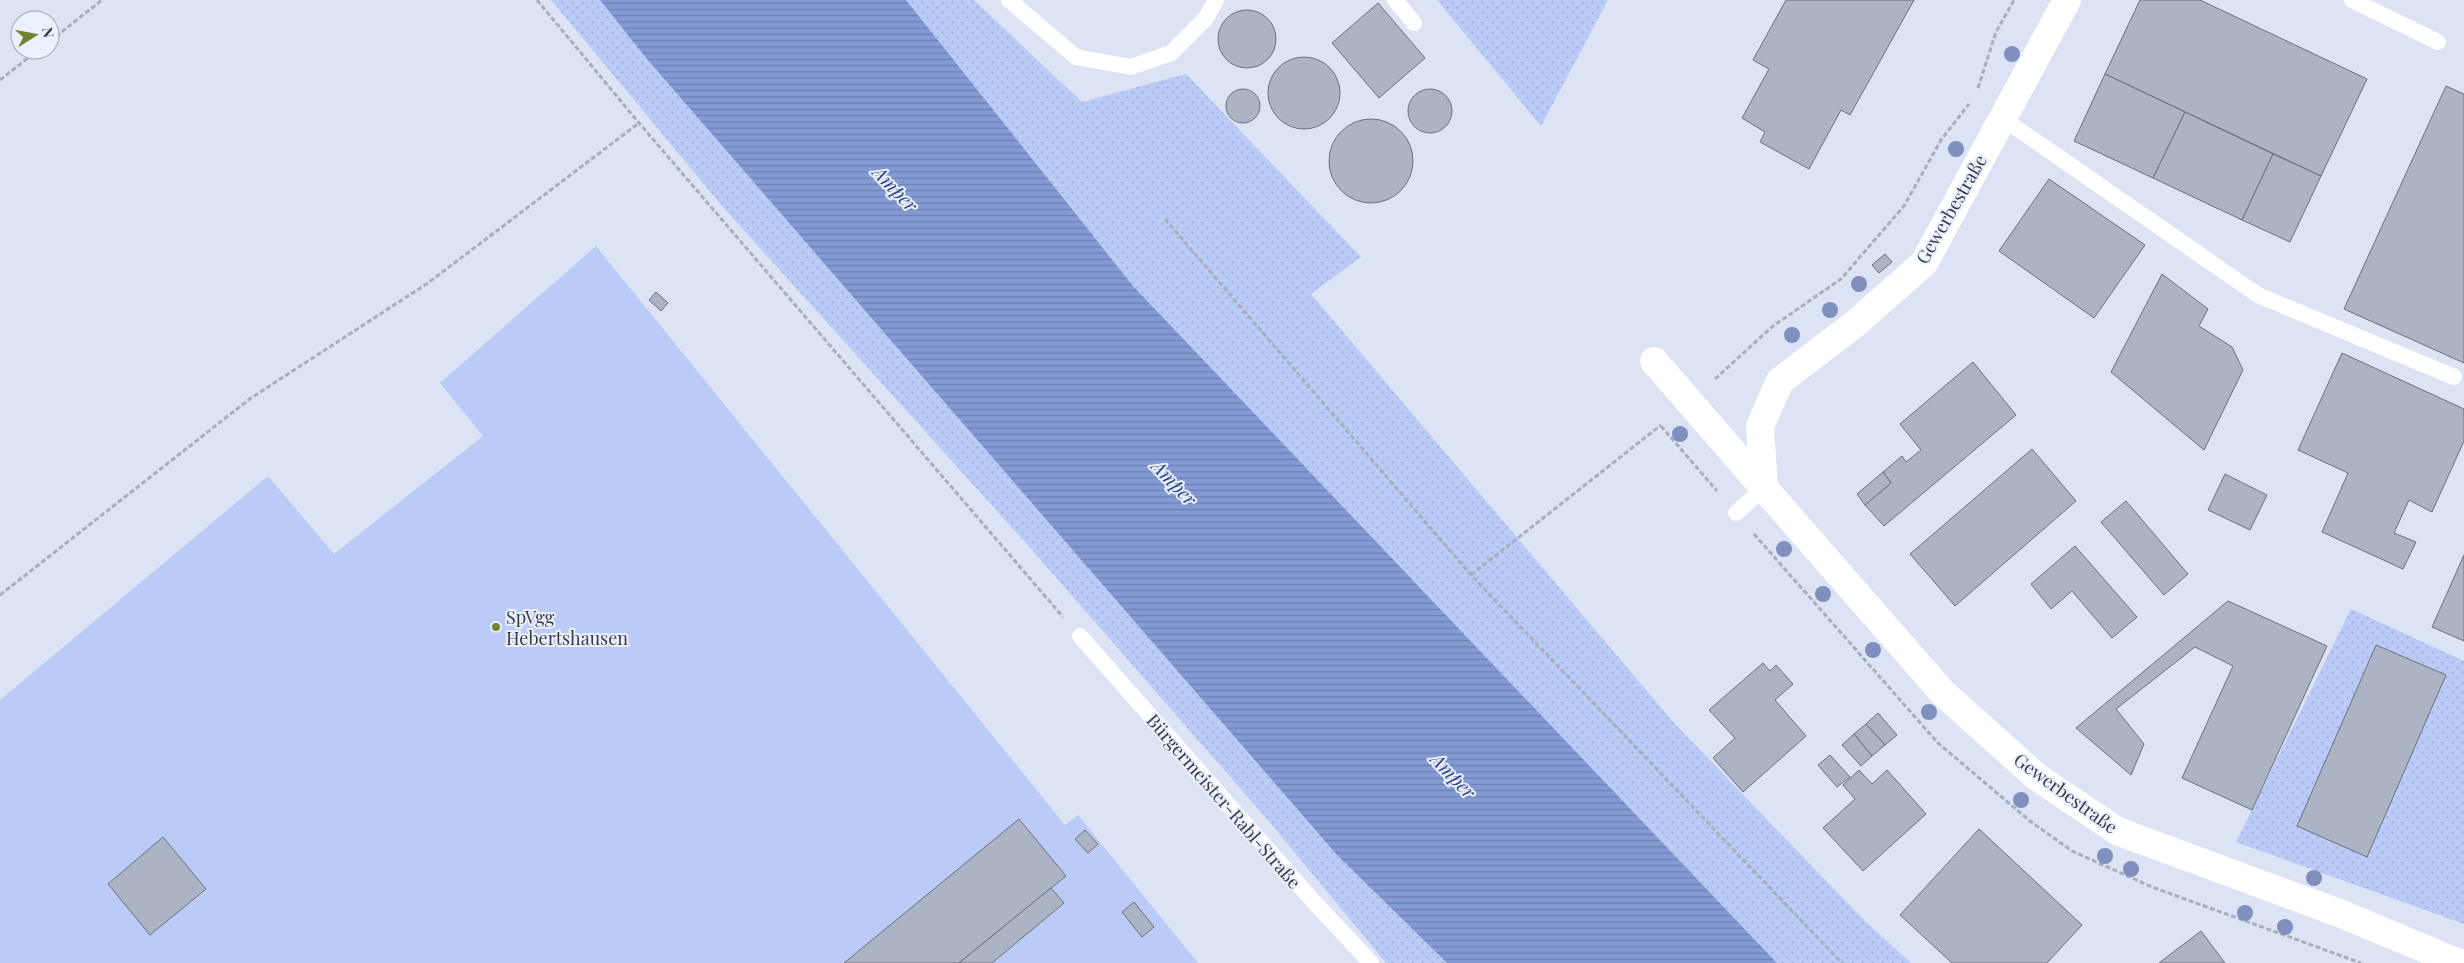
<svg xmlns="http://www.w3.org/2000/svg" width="2464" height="963" font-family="'Playfair Display',serif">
	<defs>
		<pattern id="grass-dots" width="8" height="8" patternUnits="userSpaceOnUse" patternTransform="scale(1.25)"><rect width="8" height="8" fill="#b9cbf6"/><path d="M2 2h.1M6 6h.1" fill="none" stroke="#a0afd4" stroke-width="1.8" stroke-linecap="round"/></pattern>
		<pattern id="water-rules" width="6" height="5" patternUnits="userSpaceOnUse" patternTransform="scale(1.25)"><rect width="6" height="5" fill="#839ad4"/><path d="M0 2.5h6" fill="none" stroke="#6c7fae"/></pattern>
	</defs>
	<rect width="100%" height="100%" fill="#dce3f4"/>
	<g fill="url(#grass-dots)">
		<path d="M551 0H600L646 58 1337 855 1447 963H1386L1266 818 1032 550 722 206Z"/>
		<path d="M906 0H974L1082 102 1186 74 1361 257 1311 294 1674 723 1864 920 1911 963H1777L1133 286Z"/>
		<path d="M1437 0H1608L1541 126Z"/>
		<path d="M2351 609 2464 661V924L2236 842Z"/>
	</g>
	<path fill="#b9cbf6" d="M596 246 1065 825 1078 815 1198 963H0V700L268 476 334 554 483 436 440 383Z"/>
	<path fill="url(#water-rules)" d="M600 0H906L1133 286 1777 963H1447L1337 855 646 58Z"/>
	<g fill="#acb3c4" stroke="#6a707f">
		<path d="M1786 0H1914L1850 115 1841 110 1809 169 1760 142 1765 132 1742 118 1769 69 1753 60Z"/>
		<path d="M2140 0H2200L2367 79 2321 176 2105 74Z"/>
		<path d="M1378 3 1425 58 1379 98 1332 43Z"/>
		<circle cx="1247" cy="39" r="29"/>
		<circle cx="1304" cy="93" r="36"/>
		<path d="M2105 74 2185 112 2153 178 2074 141Z"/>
		<path d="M2446 86 2464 94V363L2344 309Z"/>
		<circle cx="1243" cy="106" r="17"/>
		<circle cx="1430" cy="111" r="22"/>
		<path d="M2185 112 2273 154 2242 220 2153 178Z"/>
		<circle cx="1371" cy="161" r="42"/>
		<path d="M2273 154 2321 176 2290 242 2242 220Z"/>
		<path d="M2049 179 2145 245 2094 318 1999 251Z"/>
		<path d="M1885 254 1892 262 1879 273 1872 265Z"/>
		<path d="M2162 274 2208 309 2199 326 2232 347 2243 370 2204 450 2111 372Z"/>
		<path d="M656 292 668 303 661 311 649 300Z"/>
		<path d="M2342 353 2464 409V441L2432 512 2409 500 2394 533 2416 542 2403 569 2322 532 2348 473 2298 450Z"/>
		<path d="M1973 362 2016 415 1884 526 1865 505 1891 483 1883 472 1902 456 1906 462 1921 450 1900 424Z"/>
		<path d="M2032 449 2076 501 1955 606 1910 554Z"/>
		<path d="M1883 472 1891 483 1865 505 1857 494Z"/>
		<path d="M2225 474 2267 495 2250 530 2208 510Z"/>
		<path d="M2126 501 2188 574 2164 595 2101 522Z"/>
		<path d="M2075 546 2137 617 2112 638 2072 591 2051 609 2031 584Z"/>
		<path d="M2464 555V641L2432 627Z"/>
		<path d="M2228 601 2327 646 2252 810 2182 778 2233 666 2195 647 2116 709 2144 744 2131 775 2076 728Z"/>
		<path d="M2376 645 2446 675 2367 857 2297 826Z"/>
		<path d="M1763 663 1770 671 1776 665 1793 684 1775 700 1806 736 1743 792 1713 758 1735 738 1709 710Z"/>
		<path d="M1878 713 1897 735 1885 745 1866 724Z"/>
		<path d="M1866 724 1885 745 1872 756 1854 734Z"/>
		<path d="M1854 734 1872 756 1861 766 1842 745Z"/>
		<path d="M1830 755 1850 777 1837 787 1818 765Z"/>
		<path d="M1859 770 1872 784 1887 770 1926 814 1863 871 1823 828 1855 799 1843 785Z"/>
		<path d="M1019 819 1066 876 959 963H844Z"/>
		<path d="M1979 829 2082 925 2047 963H1952L1900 915Z"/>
		<path d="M1085 830 1098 844 1088 853 1075 839Z"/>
		<path d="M163 837 206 889 150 935 108 884Z"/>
		<path d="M1051 888 1064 903 992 963H959Z"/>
		<path d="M1134 902 1154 927 1142 937 1122 912Z"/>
		<path d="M2201 931 2225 963H2159Z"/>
	</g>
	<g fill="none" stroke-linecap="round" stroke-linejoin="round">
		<g stroke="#a8aebc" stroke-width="3" stroke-dasharray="5 2.5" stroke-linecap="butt">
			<path d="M537 0 639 123 1063 617"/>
			<path d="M50 41 102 0"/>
			<path d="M0 80 38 50"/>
			<path d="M1978 88 1996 32 2014 0"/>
			<path d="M1165 219 1471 575 1842 963"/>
			<path d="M1715 379 1773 326 1841 279 1904 206 1941 140 1969 104"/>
			<path d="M1661 426 1717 491"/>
			<path d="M1754 534 1938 743 2030 821 2072 851 2152 887 2361 963"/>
			<path d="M1471 575 1661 425"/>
			<path d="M0 595 251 398 428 283 639 123"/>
		</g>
		<g stroke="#fff" stroke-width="16">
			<path d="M1009 0 1076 57 1131 67 1171 53 1206 18 1216 0"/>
			<path d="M1395 0 1414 23"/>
			<path d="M2352 0 2438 42"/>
			<path d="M2002 118 2258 295 2454 377"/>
			<path d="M1736 513 1764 488"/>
			<path d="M1080 636 1314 902 1371 963"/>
		</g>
		<g stroke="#fff" stroke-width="28">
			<path d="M2067 0 1924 263 1856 323 1780 381 1760 426 1764 488 1943 693 2037 777 2117 831 2339 913 2459 963"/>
			<path d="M1654 361 1764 488"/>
		</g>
	</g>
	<g fill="#7f8fbe">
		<circle cx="2012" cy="54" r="8"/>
		<circle cx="1956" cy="149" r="8"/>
		<circle cx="1859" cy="284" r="8"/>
		<circle cx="1830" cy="310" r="8"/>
		<circle cx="1792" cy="335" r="8"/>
		<circle cx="1680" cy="434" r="8"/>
		<circle cx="1784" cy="549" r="8"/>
		<circle cx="1823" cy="594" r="8"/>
		<circle cx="1873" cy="650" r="8"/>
		<circle cx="1929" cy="712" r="8"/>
		<circle cx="2021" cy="800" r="8"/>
		<circle cx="2105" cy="856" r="8"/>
		<circle cx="2131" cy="869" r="8"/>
		<circle cx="2314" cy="878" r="8"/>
		<circle cx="2245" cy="913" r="8"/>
		<circle cx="2285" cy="927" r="8"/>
	</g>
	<circle fill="#74812e" stroke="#eaf0fe" stroke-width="2" cx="496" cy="627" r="5"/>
	<g text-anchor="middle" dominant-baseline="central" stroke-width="4" stroke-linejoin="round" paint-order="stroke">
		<g font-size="18" fill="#373a41" stroke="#eaf0fe">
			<text transform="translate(1951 209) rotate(-60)">Gewerbestraße</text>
			<text transform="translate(2066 793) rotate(36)">Gewerbestraße</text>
			<text transform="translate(1224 801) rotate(49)">Bürgermeister-Rabl-Straße</text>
		</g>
		<g font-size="18" fill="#373a41" stroke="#eaf0fe" text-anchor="start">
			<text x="506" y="617">SpVgg<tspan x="506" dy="21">Hebertshausen</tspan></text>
		</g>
		<g font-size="19" font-style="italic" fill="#2e458b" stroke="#eaf0fe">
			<text transform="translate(896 188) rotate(46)">Amper</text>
			<text transform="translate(1175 482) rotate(46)">Amper</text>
			<text transform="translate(1454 775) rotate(46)">Amper</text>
		</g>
	</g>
	<g transform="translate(35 35) rotate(79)"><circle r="24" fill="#eaf0fe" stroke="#a2a7b2"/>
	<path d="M0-4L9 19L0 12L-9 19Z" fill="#74812e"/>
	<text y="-8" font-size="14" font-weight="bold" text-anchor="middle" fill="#373a41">N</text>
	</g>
</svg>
